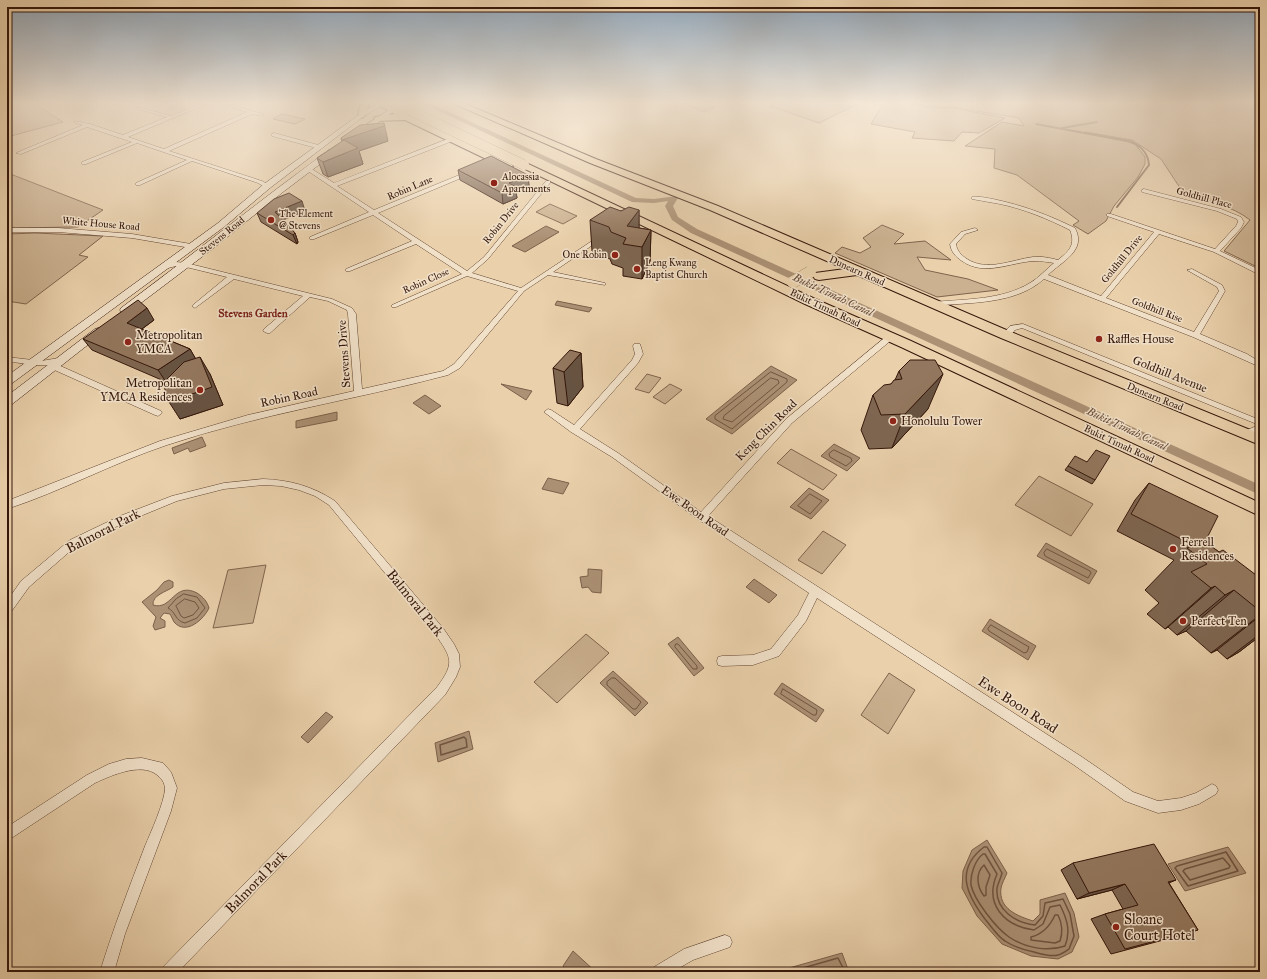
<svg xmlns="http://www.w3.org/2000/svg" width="1267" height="979" font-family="'IM FELL Great Primer',serif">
	<rect width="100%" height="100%" fill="#ead1ac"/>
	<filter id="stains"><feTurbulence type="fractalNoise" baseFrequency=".005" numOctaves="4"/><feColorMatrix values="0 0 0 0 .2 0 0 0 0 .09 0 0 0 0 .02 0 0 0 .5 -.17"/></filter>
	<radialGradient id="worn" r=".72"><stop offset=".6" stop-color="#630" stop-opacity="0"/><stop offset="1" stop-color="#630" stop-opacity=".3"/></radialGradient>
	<g fill="#cbb190" stroke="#80644d">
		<path d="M7 102H32L63 122 7 137Z"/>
		<path d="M690 102H699L715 107 705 112 684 104Z"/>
		<path d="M781 102H862L819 123 770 106Z"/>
		<path d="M884 102H902L932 108H953L1005 118 979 133 962 132 954 141 912 138 915 132 871 124Z"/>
		<path d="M909 102H1021L1039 104 1042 102H1168L1185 107 1194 102H1260V265L1255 266 1224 251 1250 220C1231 205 1209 202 1186 197L1161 159 1132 140 1085 132 1133 141 1145 157V164L1138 177 1114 206 1106 221 1088 234 1073 225 1079 221 1017 175 994 168 995 149 965 146 1002 122 1024 126 1019 118 952 107H931Z"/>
		<path d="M282 114 305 119 295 124 273 119Z"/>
		<path d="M7 175H13L103 210 78 227 7 228Z"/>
		<path d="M550 204 577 216 563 224 536 212Z"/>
		<path d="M882 225 904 234 894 244 925 241 951 260 917 257 925 270 968 279 998 290 937 297 835 253 842 247 860 253 871 247 863 238Z"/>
		<path d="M35 233 103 236 79 255 88 257 26 304 7 301V234Z"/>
		<path d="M647 374 661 378 649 393 635 389Z"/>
		<path d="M670 384 682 390 665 404 653 397Z"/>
		<path d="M791 449 837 475 823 490 777 463Z"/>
		<path d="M1039 476 1093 504 1071 536 1015 505Z"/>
		<path d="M823 531 846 545 822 574 798 560Z"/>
		<path d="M266 565 253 623 213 628 228 570Z"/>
		<path d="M586 634 609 653 557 703 534 682Z"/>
		<path d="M889 673 915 690 888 734 861 715Z"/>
	</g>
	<g fill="#ac9175" stroke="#7c604a">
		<path d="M546 226 559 232 525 252 512 246Z"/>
		<path d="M557 301 592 308 589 312 555 305Z"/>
		<path d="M771 366 797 380 732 434 706 419Z"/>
		<path d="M501 384 532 391 526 400Z"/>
		<path d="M425 395 441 406 429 414 413 403Z"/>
		<path d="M337 412V420L296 428V421Z"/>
		<path d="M202 437 206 446 190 452 188 448 174 454 172 448Z"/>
		<path d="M834 444 860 458 847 471 821 456Z"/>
		<path d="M548 478 569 483 563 494 542 489Z"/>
		<path d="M809 488 829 500 811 519 790 507Z"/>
		<path d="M1046 543 1097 571 1089 584 1037 556Z"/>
		<path d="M588 569 602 570 601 593 592 592 588 587 582 588 580 577 588 576Z"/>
		<path d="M754 579 777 595 769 603 746 587Z"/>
		<path d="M169 580 173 582V587C166 592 152 595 153 605 172 611 174 581 197 593 203 597 207 601 209 608 204 619 186 636 174 622 173 620 171 616 170 614L164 613 160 618 165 621V627L155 630 153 626 156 617 142 602 157 590 164 582Z"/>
		<path d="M990 619 1036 646 1028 660 982 631Z"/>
		<path d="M678 637 704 668 694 676 668 644Z"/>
		<path d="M613 671 648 703 635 716 600 683Z"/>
		<path d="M782 683 824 710 816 722 774 694Z"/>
		<path d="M326 712 333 717 308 743 301 737Z"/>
		<path d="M469 731 473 749 438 762 435 743Z"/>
		<path d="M987 840 1007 873C1005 878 1002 883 1001 888 998 909 1018 916 1033 921L1040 914V900L1065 893 1074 913 1079 937 1072 952 1058 959 1031 956 1002 944 977 916 962 888 963 871 972 850Z"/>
		<path d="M1228 847 1246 873 1185 891 1168 864Z"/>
		<path d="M573 951 596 972H569L563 966Z"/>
		<path d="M842 953 849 972H775Z"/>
	</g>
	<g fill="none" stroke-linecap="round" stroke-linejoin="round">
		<g stroke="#705440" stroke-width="1">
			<path d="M771 372 787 379V382L732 429 715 419V416Z"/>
			<path d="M771 378 778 380 779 383 732 422 723 419 724 416Z"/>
			<path d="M834 450 851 458 852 461 846 466 830 457 829 454Z"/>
			<path d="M810 494 822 501 810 514 798 506Z"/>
			<path d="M1047 549 1090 571 1091 573 1088 578 1045 556 1044 553Z"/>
			<path d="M184 594 197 597 205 608 197 618 185 623C175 621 176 612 168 608L176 599Z"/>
			<path d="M185 599 195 602 199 608 193 615 184 618 181 616 176 606Z"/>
			<path d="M991 625 1029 647 1027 652 1024 653 989 631 988 629Z"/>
			<path d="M676 644H678L697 666V669H693L675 647Z"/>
			<path d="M612 678H615L641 702 636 709H633L607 685V682Z"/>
			<path d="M783 689 817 710 816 715H813L781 694Z"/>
		</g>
		<g stroke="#705440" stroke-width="1.5">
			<path d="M464 737 466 739 467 747 441 755 440 745Z"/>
			<path d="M984 847H987L1002 873C1001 878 998 883 997 888 995 910 1016 923 1035 925L1043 916 1045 903 1063 899 1070 914 1074 936 1069 949C1066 951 1062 954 1058 955 1051 957 1041 954 1034 952 1024 950 1014 947 1005 941 997 936 991 926 985 919 966 894 955 869 984 847Z"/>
			<path d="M1226 852 1238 871 1188 886 1175 868 1177 866Z"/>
			<path d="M983 854H985L997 874C984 904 1004 926 1034 930L1043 924 1050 907 1060 905C1067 919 1071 931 1065 946 1047 952 1025 948 1009 937 996 928 974 900 971 885 970 875 975 860 983 854Z"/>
			<path d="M1223 858 1230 866 1229 868 1190 880 1183 871 1185 869Z"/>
			<path d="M984 865 990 875 986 887V895L984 896C977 887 975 873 984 865Z"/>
			<path d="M1055 915H1058C1062 923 1063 932 1060 941L1055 943 1031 940V937C1043 934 1050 926 1055 915Z"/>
			<path d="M789 972 838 958 845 972"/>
		</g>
		<g stroke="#7c604a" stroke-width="2">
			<path d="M1036 124 1127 141C1139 144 1148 152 1149 165L1117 207"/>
			<path d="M1062 128 1097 122"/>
		</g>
		<path fill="#ac9175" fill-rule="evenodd" d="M420 102H428L636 198 654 199 677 196 678 198 673 206 678 217 697 229 1260 485V495L691 233 672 220 665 206 668 201 654 203 632 202Z"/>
		<g stroke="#624532" stroke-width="1">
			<g id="minor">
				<path d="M55 102H62L56 104 54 103Z"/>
				<path d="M110 102H115L117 104 113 105Z"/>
				<path d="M205 102H211L128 137 164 149 247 112 214 102H221L263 114V116L252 114 169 151 262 181 269 185V187H265L258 183 192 161 140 185H136V183L187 160 137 143 86 164H82V162L132 142 87 127 21 154 16 153 83 125 75 123V121L90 124 123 135 167 117 138 109V107L171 116Z"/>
				<path d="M274 133 322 146 323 147 320 149 272 136V134Z"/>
				<path d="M453 137 455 138V140L337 186 374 210 469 171H473V173L378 213 467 271 484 257 546 181H550V183L488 259 472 273 521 288 601 235 603 236V238L553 272 605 283V285L548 275 524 291 460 368 448 375C354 400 260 414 167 445 113 463 62 491 7 509V501L160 441 248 415 354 391 348 314 347 310 328 301 310 297 270 333H267L263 331 264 329 303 296 234 279 195 308 192 306 193 305 227 277 186 267 176 266 164 269 161 267 162 266 176 262 186 263 332 299 352 308 356 314 362 389 443 371 454 364 518 291 467 276 396 307H392V305L462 274 416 244 350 271H346V269L412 241 373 215 314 239H310V237L369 212 305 169 310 168 334 183Z"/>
				<path d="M1144 189 1221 209 1241 217 1244 222 1241 228 1220 251 1260 270V275L1214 252 1159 234 1106 298 1194 332 1219 291 1217 287 1187 270 1192 269 1222 285 1225 291 1200 334 1247 354 1260 362V367L1193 337 1044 279C1015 305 970 302 934 306L931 304 934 302C966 299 1002 300 1030 283 1039 278 1046 269 1054 263 1048 262 1041 261 1035 261 1010 262 985 277 962 261 956 257 951 252 950 244L961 232 975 228 978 230 965 234 956 244C957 251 961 255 967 259 987 272 1011 260 1033 257 1041 256 1050 258 1058 260 1069 251 1076 245 1070 230 1048 219 1024 209 1000 204 991 202 981 201 972 199V197C979 196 987 198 993 199 1022 205 1049 215 1075 228 1087 251 1062 261 1048 275L1101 296 1154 232 1107 216V214H1111L1215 249 1236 226 1238 222 1237 219 1217 211 1142 192V190Z"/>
				<path d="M7 228H58L132 234 191 244 194 246 191 248 132 238 58 232H7Z"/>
				<path d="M1023 324 1260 420V431L1245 437 1242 436 1241 434 1242 432 1259 425 1022 328 1015 330 1009 337H1003L1002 335 1010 326Z"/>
				<path d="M888 335H891L895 337 792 423 708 516 1082 757 1133 792 1158 801 1181 798 1196 793 1212 784 1216 786 1218 790 1216 794 1199 804 1181 810 1158 813 1125 801 1074 765 817 598 806 621 779 656 753 665 722 666 718 665 717 661 718 657 722 656 753 655 771 649 798 615 809 593 699 520 612 457 571 432 544 412 548 409 551 410 574 425 632 360 635 354 633 346 634 344H640L643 354 638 363 580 429 618 453 701 512 786 419Z"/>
				<path d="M7 357 41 361 59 358 63 360C52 370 21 363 7 361Z"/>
				<path d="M50 364H56L161 411 162 413 158 416 155 415 50 368Z"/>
				<path d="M263 479C290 480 312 486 335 501L443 628 454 644 459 654 460 667 456 677 445 695 178 972H161L163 967 437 687C455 663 452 658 435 634L329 505 315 496 299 490 281 486 263 485 224 489 177 501 126 522 76 546 29 587 11 612 7 613V601L21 581 70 540 120 516 172 496 224 483Z"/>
				<path d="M142 758 163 763 171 772 177 788 171 811 125 934 114 972H100C113 929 129 888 145 846 151 832 164 803 165 789 165 785 163 780 160 778 146 760 112 775 95 783L7 841V827L87 775 109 764 126 759Z"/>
				<path d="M725 935 730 937 732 942 730 947 693 960 672 972H652L654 967 684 949Z"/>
			</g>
		</g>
		<g stroke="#35160a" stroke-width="1">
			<g id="secondary">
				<path d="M380 102 382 103V105L364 116 270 188 224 227 11 384 7 385V376L218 223 264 184 360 114Z"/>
				<path d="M392 108 395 110 394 111 359 136H356L352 134Z"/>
				<path d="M329 150H335L336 152 283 192 211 250 129 312H121L120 310 121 308C191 256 259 201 329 150Z"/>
				<path d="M99 328 104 331 103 333 11 405 7 406V396L95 329Z"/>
			</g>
		</g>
		<g stroke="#35160a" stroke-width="2">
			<g id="trunk">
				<path d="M361 102H369L366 115 362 118 358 115Z"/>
				<path d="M372 102H382L511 164 513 166 508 169 505 168 405 120 375 121 374 119 375 117 395 114Z"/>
				<path d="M450 102H461L596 159 718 206 1011 332 1260 434V445L1001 338 857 275 819 280 815 279 813 276 815 273 845 269 710 210 590 163Z"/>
				<path d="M524 162 813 298 911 341 1260 503V516L901 347 805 304 521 167 519 165 521 163Z"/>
			</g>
		</g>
		<use href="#minor" fill="#f1e1c9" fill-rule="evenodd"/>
		<use href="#secondary" fill="#f1e1c9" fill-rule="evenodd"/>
		<use href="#trunk" fill="#ead1ac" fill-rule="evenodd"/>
		<g stroke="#35160a" stroke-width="10" stroke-linecap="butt">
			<path id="trunk-bridge-far1" d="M392 102 524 165"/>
		</g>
		<g stroke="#35160a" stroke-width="12" stroke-linecap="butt">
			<path id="trunk-bridge" d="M793 282 810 272"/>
		</g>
		<use href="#trunk-bridge-far1" stroke="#ead1ac" stroke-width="10"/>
		<use href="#trunk-bridge" stroke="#ead1ac" stroke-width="12"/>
	</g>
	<g fill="#7e6651" stroke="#35160a">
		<path d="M341 138 388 141 359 151 363 164 328 177 323 174 317 158 342 142Z"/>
		<path d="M458 170 528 175 529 186 516 192 517 198 503 204 460 180Z"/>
		<path d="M639 210V228L651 230 650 261 642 279 623 276V268L612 264 610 259 592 251 590 220 621 211Z"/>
		<path d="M305 211 283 220 295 233 298 242 297 244 261 222 257 213Z"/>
		<path d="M154 320 142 329 190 349 195 358 210 374 223 405 180 419 164 381 92 350 83 339Z"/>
		<path d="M581 353 583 387 568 406 557 403 553 368Z"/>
		<path d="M899 371 928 409 892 448 869 449 861 430 873 395 891 384 895 380Z"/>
		<path d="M1087 462 1095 480 1092 484 1065 470 1068 466Z"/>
		<path d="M1149 483 1205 542 1219 552 1260 578V636L1239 652 1227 659 1217 650 1211 653 1186 631 1177 635 1168 627 1165 629 1147 614 1159 603 1145 590 1174 560 1117 531 1135 500Z"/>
		<path d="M1073 863 1176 880 1169 883 1198 930 1182 935 1111 954 1091 919 1105 914 1123 909 1112 890 1077 899 1061 870Z"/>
	</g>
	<g fill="#675342" stroke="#35160a">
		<path d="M384 123 388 141 359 151 363 164 328 177 323 162 346 153 342 140Z"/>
		<path d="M528 175 529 186 516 192 517 198 503 204 502 193 509 183Z"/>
		<path d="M302 201 305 211 279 221 275 212Z"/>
		<path d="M639 210V241L627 226Z"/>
		<path d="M651 230 650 261 642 279V247Z"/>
		<path d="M295 233 298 242 297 244 293 235Z"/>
		<path d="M147 308 154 320 135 334 127 323Z"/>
		<path d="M190 349 197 361 166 382 158 370Z"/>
		<path d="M581 353 583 387 568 406 564 372Z"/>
		<path d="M200 357 210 374 223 405 180 419 169 402Z"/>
		<path d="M943 374 928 409 892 448 905 414Z"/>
		<path d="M1215 586 1168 627 1165 629 1211 588Z"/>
		<path d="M1234 590 1186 631 1177 635 1225 595Z"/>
		<path d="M1260 615V616L1217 650 1211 653Z"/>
		<path d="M1260 634V636L1239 652 1227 659Z"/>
		<path d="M1125 884 1112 890 1077 899 1089 893Z"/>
	</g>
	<g fill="#93775e" stroke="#35160a">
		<path d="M384 123V126L342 140 341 138 360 125Z"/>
		<path d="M344 140 358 148 323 162 317 158Z"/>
		<path d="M491 156 528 175 509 183 516 187 502 193 458 170Z"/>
		<path d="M289 193 302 201 275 212 295 233 293 235 257 213 274 199Z"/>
		<path d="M610 207 621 211 629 207 639 210 627 226 651 230 642 247 623 244 626 238 611 232 609 227 590 220Z"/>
		<path d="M138 300 147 308 127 323 190 349 158 370 83 339Z"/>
		<path d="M570 350 581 353 564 372 553 368Z"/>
		<path d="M200 357 212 387 169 402 163 383 184 362Z"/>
		<path d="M910 360H935L943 374 905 414 881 415 873 395 884 385 891 384 894 380 902 379 899 371Z"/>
		<path d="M1096 450 1110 456 1095 480 1068 466 1075 456 1087 462Z"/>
		<path d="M1149 483 1218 516 1205 542 1203 540 1193 545 1131 514Z"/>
		<path d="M1203 540 1219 552 1223 550 1260 578V611L1234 590 1225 595 1215 586 1211 588 1191 572 1207 564 1187 548Z"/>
		<path d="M1154 844 1176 880 1168 882 1198 930 1125 949 1105 914 1138 905 1125 884 1089 893 1073 863Z"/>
	</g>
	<linearGradient id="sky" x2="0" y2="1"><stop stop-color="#90a6ba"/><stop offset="0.43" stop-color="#f6eada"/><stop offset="1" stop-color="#f6eada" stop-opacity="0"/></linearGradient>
	<rect width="1267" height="239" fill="url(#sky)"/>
	<g fill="#8f2418" stroke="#f1e1c9" stroke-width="1.5">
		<circle cx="494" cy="183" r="4"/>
		<circle cx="271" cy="220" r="4"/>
		<circle cx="615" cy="255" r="4"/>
		<circle cx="637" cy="269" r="4"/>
		<circle cx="1099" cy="339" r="4"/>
		<circle cx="128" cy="342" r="4"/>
		<circle cx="200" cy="390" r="4"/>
		<circle cx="893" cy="421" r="4"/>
		<circle cx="1173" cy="549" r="4"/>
		<circle cx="1183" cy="621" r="4"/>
		<circle cx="1116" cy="927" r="4"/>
	</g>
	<g text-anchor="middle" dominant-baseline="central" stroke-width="3" stroke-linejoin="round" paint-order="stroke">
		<g font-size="10" fill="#35160a" stroke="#f1e1c9" text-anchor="start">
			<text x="502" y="177">Alocassia<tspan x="502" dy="12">Apartments</tspan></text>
			<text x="279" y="214">The Element<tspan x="279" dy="12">@ Stevens</tspan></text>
			<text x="607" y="255" text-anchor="end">One Robin</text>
			<text x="645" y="263">Leng Kwang<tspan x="645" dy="12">Baptist Church</tspan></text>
		</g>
		<g font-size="10" fill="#35160a" stroke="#f1e1c9">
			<text transform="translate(410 188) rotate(-23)">Robin Lane</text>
			<text transform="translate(1204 198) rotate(15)">Goldhill Place</text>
			<text transform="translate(501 223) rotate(-51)">Robin Drive</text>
			<text transform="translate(101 224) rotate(5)">White House Road</text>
			<text transform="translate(222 236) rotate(-39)">Stevens Road</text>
			<text transform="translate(1122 259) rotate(-51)">Goldhill Drive</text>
			<text transform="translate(857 271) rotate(24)">Dunearn Road</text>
			<text transform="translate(426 281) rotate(-24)">Robin Close</text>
			<text transform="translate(825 308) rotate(25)">Bukit Timah Road</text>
			<text transform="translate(1157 310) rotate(21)">Goldhill Rise</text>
			<text transform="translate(1155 397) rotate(22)">Dunearn Road</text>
			<text transform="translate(1119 444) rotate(25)">Bukit Timah Road</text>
		</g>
		<g font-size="11" font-style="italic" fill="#654735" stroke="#f1e1c9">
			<text transform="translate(833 295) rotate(25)">Bukit Timah Canal</text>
			<text transform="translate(1127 429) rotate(25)">Bukit Timah Canal</text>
		</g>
		<g font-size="11" font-weight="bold" fill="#7a1f14" stroke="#f1e1c9">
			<text x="253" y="313">Stevens Garden</text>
		</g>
		<g font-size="12" fill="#35160a" stroke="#f1e1c9" text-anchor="start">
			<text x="136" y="335">Metropolitan<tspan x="136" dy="14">YMCA</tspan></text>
			<text x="1107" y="339">Raffles House</text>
			<text x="192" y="383" text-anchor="end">Metropolitan<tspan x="192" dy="14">YMCA Residences</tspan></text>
			<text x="901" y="421">Honolulu Tower</text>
			<text x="1181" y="542">Ferrell<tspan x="1181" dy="14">Residences</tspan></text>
			<text x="1191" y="621">Perfect Ten</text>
		</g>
		<g font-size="12" fill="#35160a" stroke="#f1e1c9">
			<text transform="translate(344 354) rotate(-94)">Stevens Drive</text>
			<text transform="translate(1170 374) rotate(22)">Goldhill Avenue</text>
			<text transform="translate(289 397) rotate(-12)">Robin Road</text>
			<text transform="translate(766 430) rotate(-45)">Keng Chin Road</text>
			<text transform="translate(695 511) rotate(35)">Ewe Boon Road</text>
		</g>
		<g font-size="14" fill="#35160a" stroke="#f1e1c9">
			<text transform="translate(103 531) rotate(-27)">Balmoral Park</text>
			<text transform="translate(415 603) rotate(51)">Balmoral Park</text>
			<text transform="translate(1018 705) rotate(33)">Ewe Boon Road</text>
			<text transform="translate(256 882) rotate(-46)">Balmoral Park</text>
		</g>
		<g font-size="14" fill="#35160a" stroke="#f1e1c9" text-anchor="start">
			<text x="1124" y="919">Sloane<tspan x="1124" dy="16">Court Hotel</tspan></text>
		</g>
	</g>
	<rect width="1267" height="979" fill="none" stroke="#ead1ac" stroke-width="24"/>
	<rect x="8" y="8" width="1251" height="963" fill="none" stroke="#35160a" stroke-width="2"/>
	<rect x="12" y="12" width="1243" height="955" fill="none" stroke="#35160a"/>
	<rect width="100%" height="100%" filter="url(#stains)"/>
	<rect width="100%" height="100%" fill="url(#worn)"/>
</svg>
